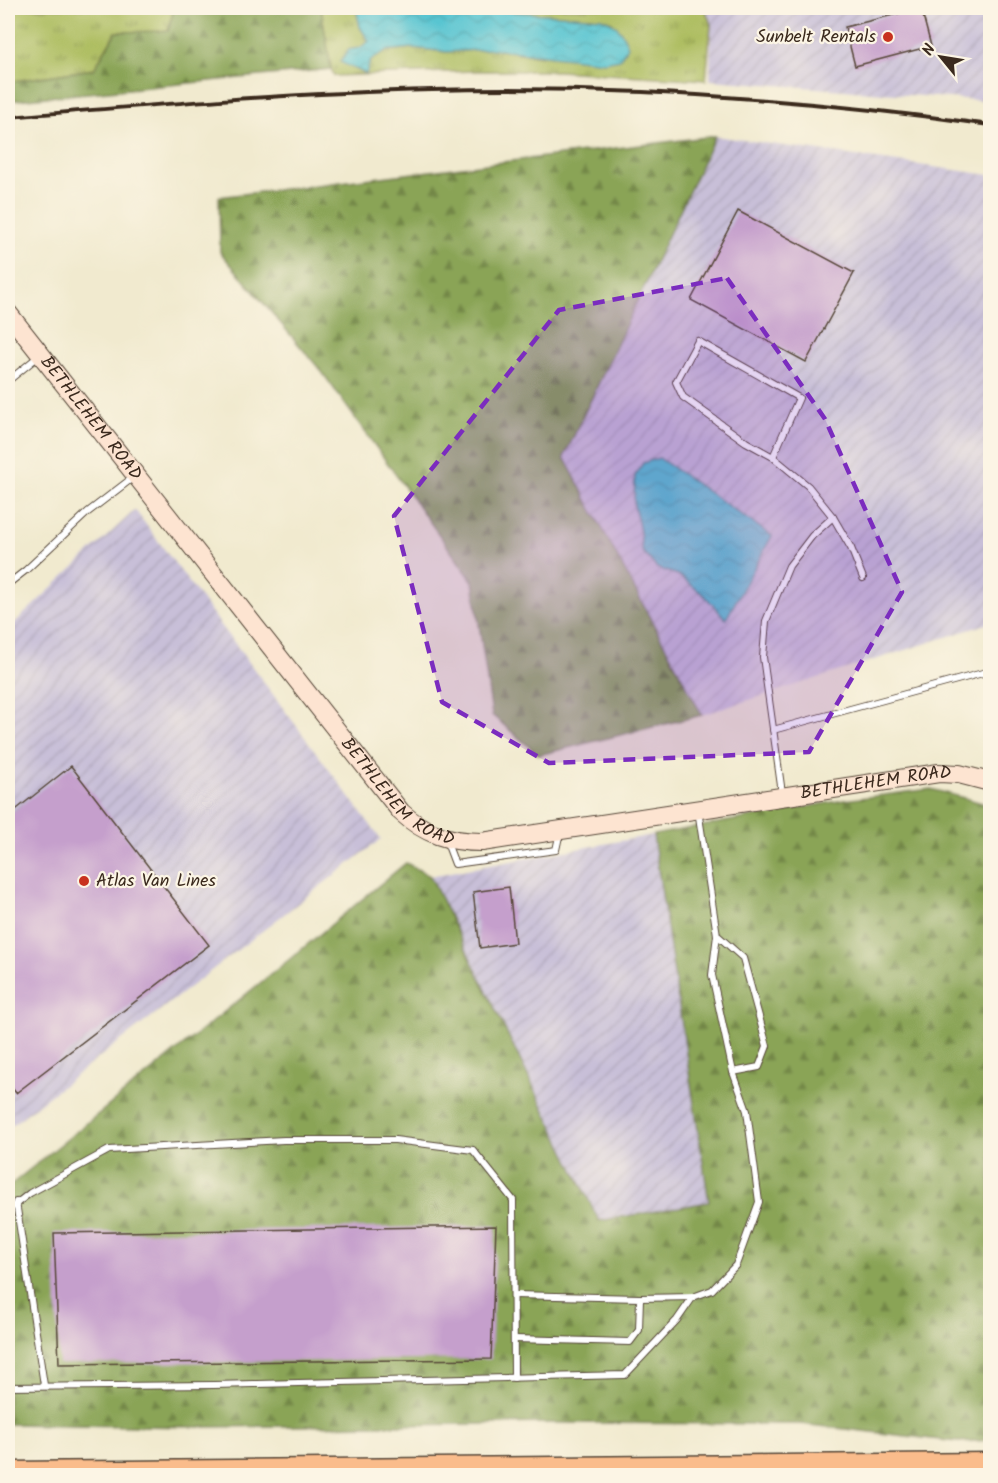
<svg xmlns="http://www.w3.org/2000/svg" width="998" height="1483" font-family="Kalam,sans-serif">
	<defs>
		<pattern id="industrial-furrows" width="10" height="10" patternUnits="userSpaceOnUse" patternTransform="scale(1.5)"><rect width="10" height="10" fill="#c8bfd8"/><path d="M-1 1l2-2M0 10L10 0M9 11l2-2" fill="none" stroke="#ada4b9"/></pattern>
		<pattern id="grass-tufts" width="24" height="20" patternUnits="userSpaceOnUse" patternTransform="scale(1.5)"><rect width="24" height="20" fill="#adbd60"/><path d="M3 7l-1-3M5 7V3M7 7l1-3M15 17l-1-3M17 17v-4M19 17l1-3" fill="none" stroke="#8e9a4f"/></pattern>
		<pattern id="forest-firs" width="22" height="20" patternUnits="userSpaceOnUse" patternTransform="scale(1.5)"><rect width="22" height="20" fill="#8aa456"/><path d="M5 1l3.5 6h-7zM16 11l3.5 6h-7z" fill="#728647"/></pattern>
		<pattern id="water-waves" width="16" height="10" patternUnits="userSpaceOnUse" patternTransform="scale(1.5)"><rect width="16" height="10" fill="#59c5d1"/><path d="M0 5q4-4 8 0t8 0" fill="none" stroke="#4ea9b3"/></pattern>
	</defs>
	<rect width="100%" height="100%" fill="#fcf5e5"/>
	<filter id="ink" filterUnits="userSpaceOnUse"><feTurbulence type="fractalNoise" baseFrequency=".0167" numOctaves="2"/><feDisplacementMap in="SourceGraphic" scale="12" xChannelSelector="R" yChannelSelector="G"/><feConvolveMatrix kernelMatrix="1 2 1 2 8 2 1 2 1" color-interpolation-filters="sRGB"/></filter>
	<filter id="wash" filterUnits="userSpaceOnUse"><feTurbulence type="fractalNoise" baseFrequency=".008" numOctaves="4" result="noise"/><feDisplacementMap in="SourceGraphic" scale="24" xChannelSelector="R" yChannelSelector="G"/><feGaussianBlur stdDeviation="1.35" result="paint"/><feColorMatrix in="noise" values="0 0 0 0 0 0 0 0 0 0 0 0 0 0 0 0 0 1.4 0 .05"/><feComposite in="paint" operator="in"/></filter>
	<g filter="url(#wash)">
		<rect width="100%" height="100%" fill="#f1eacf"/>
		<g fill="url(#industrial-furrows)">
			<path d="M705 8H989L990 15V101L710 80 711 25Z"/>
			<path d="M715 136 990 175V623L702 715 564 457Z"/>
			<path d="M135 510 381 839 8 1128V629Z"/>
			<path d="M653 835 710 1202 598 1221 430 876Z"/>
		</g>
		<g fill="url(#grass-tufts)" stroke="#74743f" stroke-width="1.5">
			<path d="M8 8H174L169 32H116L94 69 8 82Z"/>
			<path d="M321 8H356L360 27 369 41 360 48 348 50 350 66 365 74 371 60 387 51 412 48 447 52 492 49 541 56 612 22 601 18 488 10 484 8H705L711 25 706 80 558 71H475L334 76 331 69Z"/>
		</g>
		<g fill="url(#forest-firs)" stroke="#62673a" stroke-width="1.5">
			<path d="M174 8H321L331 69 8 101V82L94 69 116 32 168 31Z"/>
			<path d="M715 136 564 457 702 715 539 755 492 715 473 582 322 372 220 252 219 197Z"/>
			<path d="M931 789 990 805V1440L958 1442 801 1424 561 1423 201 1427 8 1424V1187L291 958 406 863 430 876 599 1221 709 1202 653 835 844 800Z"/>
		</g>
		<g fill="url(#water-waves)" stroke="#4a7878" stroke-width="1.5">
			<path d="M356 8H484L488 10 601 18C617 23 622 31 628 46L620 59 604 62 492 49 447 52 412 48 386 51 371 60 366 74 340 62 348 50 360 48 369 41 360 27Z"/>
			<path d="M659 458 772 536 726 619 704 595 678 575 657 568 642 551 640 531 634 505 635 476 643 463Z"/>
		</g>
		<g id="blocks">
			<g fill="#c59fcc">
				<path d="M921 8 931 46 855 66 845 27Z"/>
				<path d="M738 211 854 273 806 362 691 300Z"/>
				<path d="M71 766 209 945 16 1093 8 1083V816Z"/>
				<path d="M509 887 515 943 480 948 473 892Z"/>
				<path d="M496 1226 491 1359 59 1364 54 1233Z"/>
			</g>
		</g>
	</g>
	<g filter="url(#ink)">
		<use href="#blocks" fill-opacity="0" stroke="#564739" stroke-width="1.5"/>
		<g fill="none" stroke-linecap="round" stroke-linejoin="round">
			<g stroke="#564739" stroke-width="8">
				<g id="lane">
					<path d="M8 381 40 355"/>
					<path d="M773 457 799 398 698 341 676 382 683 397 746 442 773 457 808 486 833 517 851 548 863 578"/>
					<path d="M8 584 26 570 88 512 135 476"/>
					<path d="M773 730 990 671"/>
					<path d="M782 793 763 657 766 621 789 566 812 536 833 517"/>
					<path d="M446 840 455 864 556 850 560 832"/>
					<path d="M717 935 743 958 767 1046 759 1067 733 1072"/>
					<path d="M16 1202 44 1385"/>
					<path d="M8 1210 30 1193 109 1150 284 1140H395L473 1150 513 1200 514 1378"/>
					<path d="M640 1298 693 1297"/>
					<path d="M514 1339 630 1342 639 1330 640 1298 514 1295"/>
					<path d="M8 1387 214 1385 625 1375 677 1320 693 1297 712 1290 736 1265 759 1202 747 1111 733 1072 712 975 717 935 698 810"/>
				</g>
			</g>
			<g stroke="#564739" stroke-width="20">
				<g id="secondary">
					<path id="s1" d="M8 313 401 812C425 834 449 842 482 842L939 773 959 774 990 782"/>
				</g>
			</g>
			<g stroke="#564739" stroke-width="25">
				<path id="highway" d="M8 1473 990 1464"/>
			</g>
			<use href="#lane" stroke="#fff" stroke-width="6"/>
			<use href="#secondary" stroke="#fde4d1" stroke-width="18"/>
			<use href="#highway" stroke="#fabc8b" stroke-width="22"/>
			<path stroke="#3b2a1e" stroke-width="4" d="M8 117C149 105 290 93 432 90 619 85 806 99 990 125"/>
		</g>
	</g>
	<path fill="#7b2cbf" fill-opacity="0.2" stroke="#7b2cbf" stroke-width="4.5" stroke-dasharray="12 8" stroke-linejoin="round" d="M727 278 825 419 902 592 809 752 549 763 442 702 394 516 559 310Z"/>
	<g fill="#c8321e" stroke="#fcf5e5" stroke-width="2">
		<circle cx="888" cy="37" r="6"/>
		<circle cx="84" cy="881" r="6"/>
	</g>
	<g text-anchor="middle" dominant-baseline="central" stroke-width="4.5" stroke-linejoin="round" paint-order="stroke">
		<g font-size="18" fill="#3b2a1e" stroke="#fcf5e5" text-anchor="end">
			<text x="876" y="37">Sunbelt Rentals</text>
			<text x="96" y="881" text-anchor="start">Atlas Van Lines</text>
		</g>
		<g font-size="18" fill="#3b2a1e" stroke="#fcf5e5">
			<text stroke="none"><textPath href="#s1" startOffset="134">BETHLEHEM ROAD</textPath></text>
			<text stroke="none"><textPath href="#s1" startOffset="1122">BETHLEHEM ROAD</textPath></text>
			<text stroke="none"><textPath href="#s1" startOffset="620">BETHLEHEM ROAD</textPath></text>
		</g>
	</g>
	<rect width="998" height="1483" fill="none" stroke="#fcf5e5" stroke-width="30"/>
	<g transform="translate(941 57) rotate(300)" stroke="#fcf5e5" stroke-width="4.5" paint-order="stroke">
	<path d="M0-4.5L10 22L0 15L-10 22Z" fill="#3b2a1e"/>
	<text y="-9" font-size="16" font-weight="bold" text-anchor="middle" fill="#3b2a1e">N</text>
	</g>
</svg>
